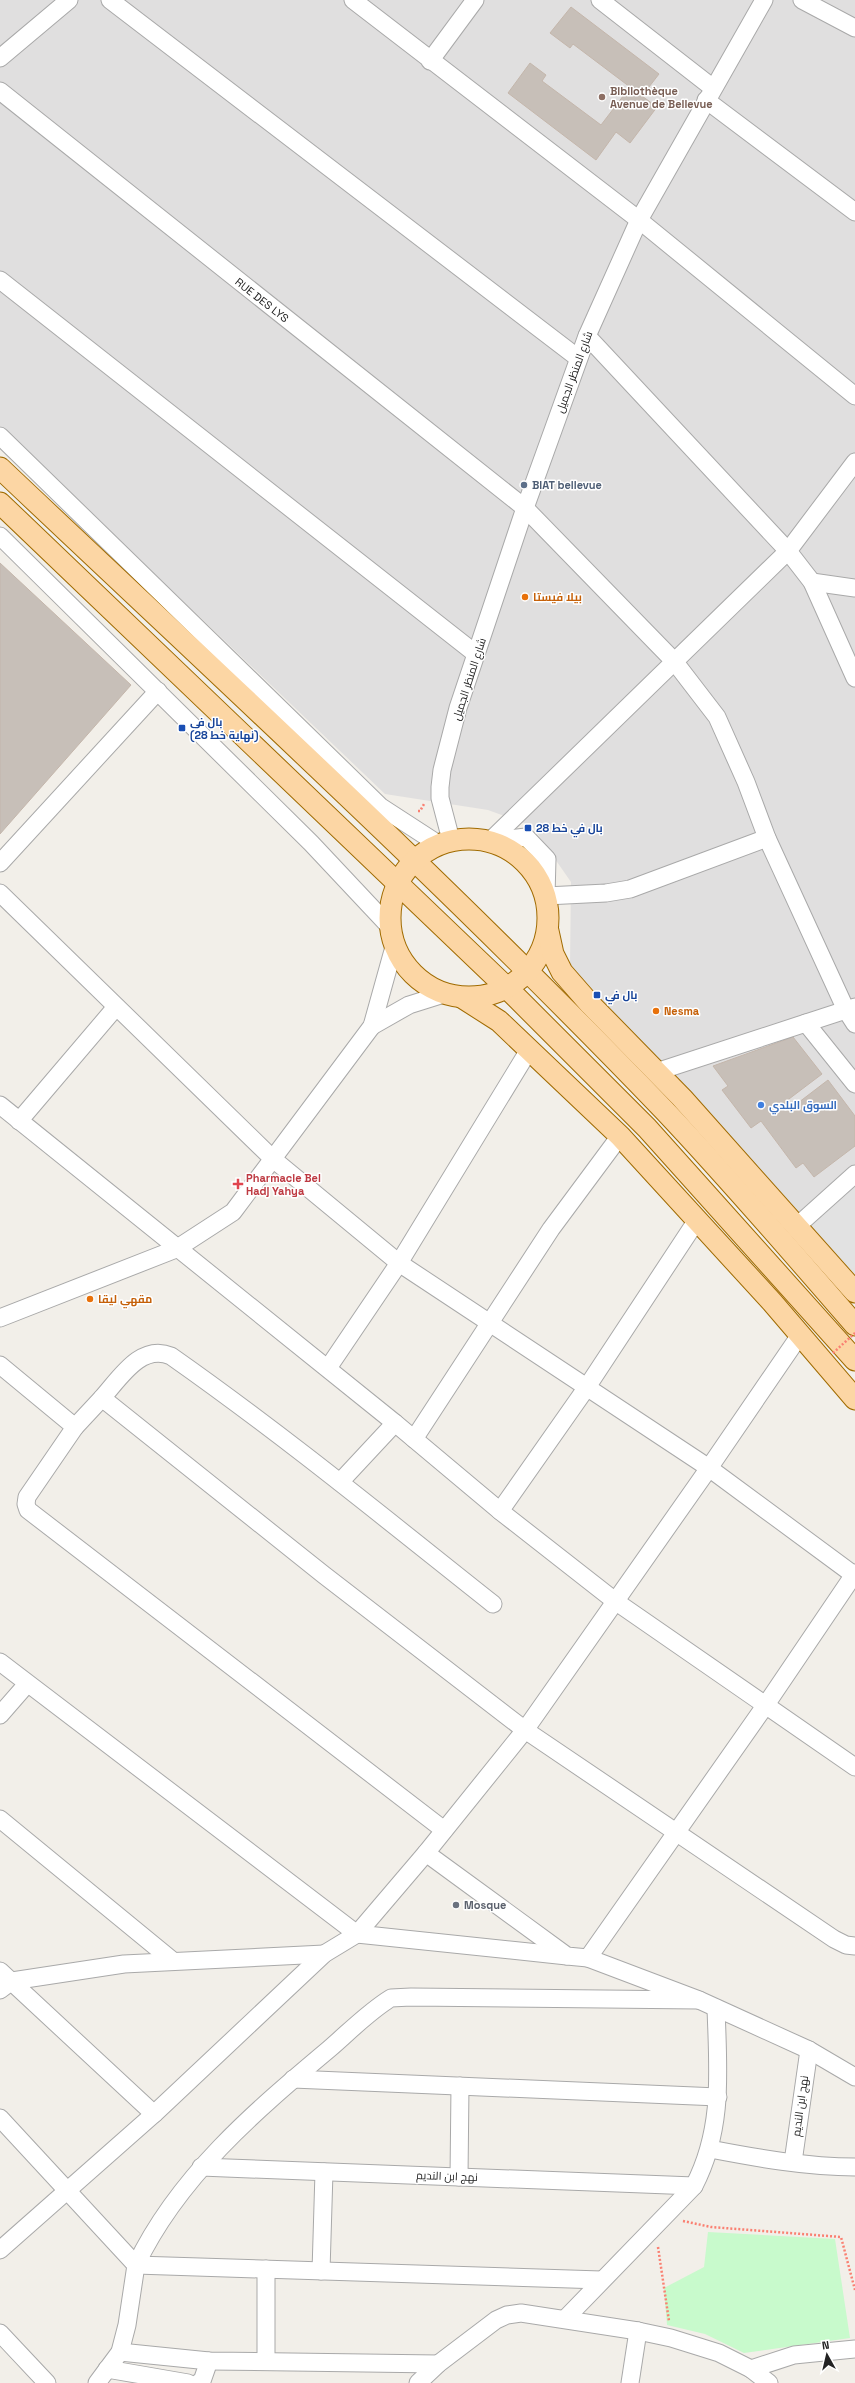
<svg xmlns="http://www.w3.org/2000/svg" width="855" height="2383" font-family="'Space Grotesk',Cairo,sans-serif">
	<rect width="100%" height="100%" fill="#f2efe9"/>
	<path fill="#e0dfdf" d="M0 0H855V1274L570 965 571 882 532 826 488 810 385 794 0 426Z"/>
	<path fill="#c8facc" d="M708 2232 835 2239 850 2338 744 2353 705 2334 667 2325 664 2288 704 2267Z"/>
	<path fill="#e2e2e2" d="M855 1187V1274L811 1225Z"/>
	<g fill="#c7bfb8" stroke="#c4b6ab">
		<path d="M571 7 659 74 642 96 657 107 630 143 616 132 596 160 508 93 530 63 546 75 542 81 601 125 630 87 573 44 570 48 550 33Z"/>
		<path d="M0 563 131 685 0 834Z"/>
		<path d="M793 1037 822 1074 785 1102 790 1109 828 1080 855 1116V1146L814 1177 803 1163 796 1168 761 1121 751 1128 722 1090 728 1086 713 1066Z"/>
	</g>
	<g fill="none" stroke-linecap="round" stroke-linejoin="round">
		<g stroke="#a9a9a9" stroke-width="19">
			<g id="minor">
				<path d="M110 0 578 358"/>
				<path d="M353 0 639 220 855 396"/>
				<path d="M600 0 713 88"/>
				<path d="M802 0 855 28"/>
				<path d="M0 58 69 0"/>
				<path d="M430 61 475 0"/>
				<path d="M0 91 525 508 674 661 717 717 746 782 767 838 846 1010 855 1024"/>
				<path d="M706 100 855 212"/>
				<path d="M0 280 476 654"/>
				<path d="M587 336 788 551 812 582 855 678"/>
				<path d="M0 436 381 807 438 844"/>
				<path d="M0 536 311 843 389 926"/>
				<path d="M812 582 855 588"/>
				<path d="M451 840 440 798V787L442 770 458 708 525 508 587 336 639 220 764 0"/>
				<path d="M490 841 788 551 855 462"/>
				<path d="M490 841 526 837 547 859 546 896 606 893 630 889 767 838"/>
				<path d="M0 863 158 691"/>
				<path d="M0 893 273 1159 399 1263 529 1050"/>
				<path d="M806 1023 855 1084"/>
				<path d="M372 1026 409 1005 444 994"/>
				<path d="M656 1072 855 1007"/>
				<path d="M0 1105 395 1423"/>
				<path d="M19 1121 116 1007"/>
				<path d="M796 1227 855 1174"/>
				<path d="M0 1318 176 1249 233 1212 372 1026 394 947"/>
				<path d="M0 1365 75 1427 27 1497 26 1504 28 1510 444 1830"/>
				<path d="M328 1368 399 1263 709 1468 854 1575"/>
				<path d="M102 1398C120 1378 141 1343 171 1356 282 1434 387 1520 493 1604"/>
				<path d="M75 1427 102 1398 324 1575 525 1730 834 1939 846 1945 855 1946"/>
				<path d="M414 1439 551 1229 620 1136"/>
				<path d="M340 1482 395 1423 500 1511 615 1601 855 1767"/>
				<path d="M500 1511 587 1387 697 1220"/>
				<path d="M0 1662 357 1934 567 1956"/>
				<path d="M0 1715 27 1684"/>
				<path d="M0 1819 173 1961"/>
				<path d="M426 1853 567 1956 588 1958 765 1706 855 1573"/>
				<path d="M588 1958 699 2000 809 2050 855 2077"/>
				<path d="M0 1971 154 2114"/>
				<path d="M0 1990 12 1981 124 1964 324 1954"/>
				<path d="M293 2079 718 2097"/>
				<path d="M0 2118 136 2265 127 2325 120 2352 97 2383"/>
				<path d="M710 2149C757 2158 807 2167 855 2167"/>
				<path d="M793 2162 809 2050"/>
				<path d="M201 2167 694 2186"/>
				<path d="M459 2177 460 2086"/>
				<path d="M0 2250 154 2114 324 1954 357 1934 426 1853 525 1730 709 1468 800 1335"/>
				<path d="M321 2271 324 2172"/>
				<path d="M601 2280 136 2265C178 2177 254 2112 328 2050 348 2033 368 2012 391 1998L411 1997 699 2000"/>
				<path d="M565 2319 694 2186C724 2128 718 2071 716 2008"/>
				<path d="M0 2333 47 2383"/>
				<path d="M120 2352 209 2361 438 2364"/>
				<path d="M266 2361V2269"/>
				<path d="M107 2369 188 2383"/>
				<path d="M751 2369 769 2383"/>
				<path d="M198 2383 202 2381 209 2361"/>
				<path d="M418 2383 438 2364 496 2320 507 2315 521 2313 638 2331 671 2338 719 2353 751 2369 794 2355 855 2349"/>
				<path d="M630 2383 638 2331"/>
			</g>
		</g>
		<g stroke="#a06b00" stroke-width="23">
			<g id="major">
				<path d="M0 468C224 680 451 888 665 1111 730 1180 793 1253 855 1325"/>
				<path d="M0 503 507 988 647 1128 855 1360"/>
				<circle cx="469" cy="918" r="79"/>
				<path d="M548 931 553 954 562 972 590 1004 682 1098 855 1292"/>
				<path d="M463 998 499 1021 620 1136 772 1302 855 1399"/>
			</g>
		</g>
		<g stroke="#fa8072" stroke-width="2.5" stroke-dasharray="2 2" stroke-linecap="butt">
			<path d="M418 811H420L424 804"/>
			<path d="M683 2221 711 2227 841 2237 855 2290"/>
			<path d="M658 2247 669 2321"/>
		</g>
		<use href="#minor" stroke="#fff" stroke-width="17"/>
		<use href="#major" stroke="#fcd6a4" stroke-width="21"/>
		<path stroke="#fa8072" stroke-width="2.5" stroke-dasharray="2 2" stroke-linecap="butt" d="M833 1353 855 1333"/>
	</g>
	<circle fill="#8d6e63" stroke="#fff" stroke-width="1.5" cx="602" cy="97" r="4"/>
	<circle fill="#5c6f8a" stroke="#fff" stroke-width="1.5" cx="524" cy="485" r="4"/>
	<g fill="#e8710a" stroke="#fff" stroke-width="1.5">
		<circle cx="525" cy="597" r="4"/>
		<circle cx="656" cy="1011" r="4"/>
		<circle cx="90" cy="1299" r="4"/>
	</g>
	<g fill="#1a4fb4" stroke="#fff" stroke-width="1.5">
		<rect x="178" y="724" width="8" height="8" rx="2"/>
		<rect x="524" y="824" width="8" height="8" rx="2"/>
		<rect x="593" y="991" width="8" height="8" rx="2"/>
	</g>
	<circle fill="#3f7fe0" stroke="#fff" stroke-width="1.5" cx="761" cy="1105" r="4"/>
	<path fill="#e0444e" stroke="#fff" stroke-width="1.5" d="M236 1178h4v4h4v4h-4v4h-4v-4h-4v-4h4z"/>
	<circle fill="#6b7280" stroke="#fff" stroke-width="1.5" cx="456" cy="1905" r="4"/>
	<g text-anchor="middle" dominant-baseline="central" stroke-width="3" stroke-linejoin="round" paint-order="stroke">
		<g font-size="11" font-weight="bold" fill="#785e54" stroke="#fff" text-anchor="start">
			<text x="610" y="91">Bibliothèque<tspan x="610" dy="13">Avenue de Bellevue</tspan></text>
		</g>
		<g font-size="11" fill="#222" stroke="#fff">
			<text transform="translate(262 300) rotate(38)">RUE DES LYS</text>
			<text transform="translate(574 372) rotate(-70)">شارع المنظر الجميل</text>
			<text transform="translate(469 679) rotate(-72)">شارع المنظر الجميل</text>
			<text transform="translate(800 2106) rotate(-82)">نهج ابن النديم</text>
			<text transform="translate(447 2176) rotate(2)">نهج ابن النديم</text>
		</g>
		<g font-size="11" font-weight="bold" fill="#4e5e75" stroke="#fff" text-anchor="start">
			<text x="532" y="485">BIAT bellevue</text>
		</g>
		<g font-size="11" font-weight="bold" fill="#c56008" stroke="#fff" text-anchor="start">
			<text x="533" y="597">بيلا فيستا</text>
			<text x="664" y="1011">Nesma</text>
			<text x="98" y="1299">مقهي ليقا</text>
		</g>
		<g font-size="11" font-weight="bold" fill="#164399" stroke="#fff" text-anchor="start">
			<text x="190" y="722">بال في<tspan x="190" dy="13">(نهاية خط 28)</tspan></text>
			<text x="536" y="828">بال في خط 28</text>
			<text x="605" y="995">بال في</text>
		</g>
		<g font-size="11" font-weight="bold" fill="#366cbe" stroke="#fff" text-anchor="start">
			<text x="769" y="1105">السوق البلدي</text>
		</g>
		<g font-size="11" font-weight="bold" fill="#be3a42" stroke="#fff" text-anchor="start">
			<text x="246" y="1178">Pharmacie Bel<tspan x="246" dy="13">Hadj Yahya</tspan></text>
		</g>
		<g font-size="11" font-weight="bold" fill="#5b616d" stroke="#fff" text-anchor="start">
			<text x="464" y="1905">Mosque</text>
		</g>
	</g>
	<g transform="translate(827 2355) rotate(352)" stroke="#ffffff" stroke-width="3" paint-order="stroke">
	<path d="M0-3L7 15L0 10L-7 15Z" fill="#222222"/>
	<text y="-6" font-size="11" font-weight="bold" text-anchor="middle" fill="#222222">N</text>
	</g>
</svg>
